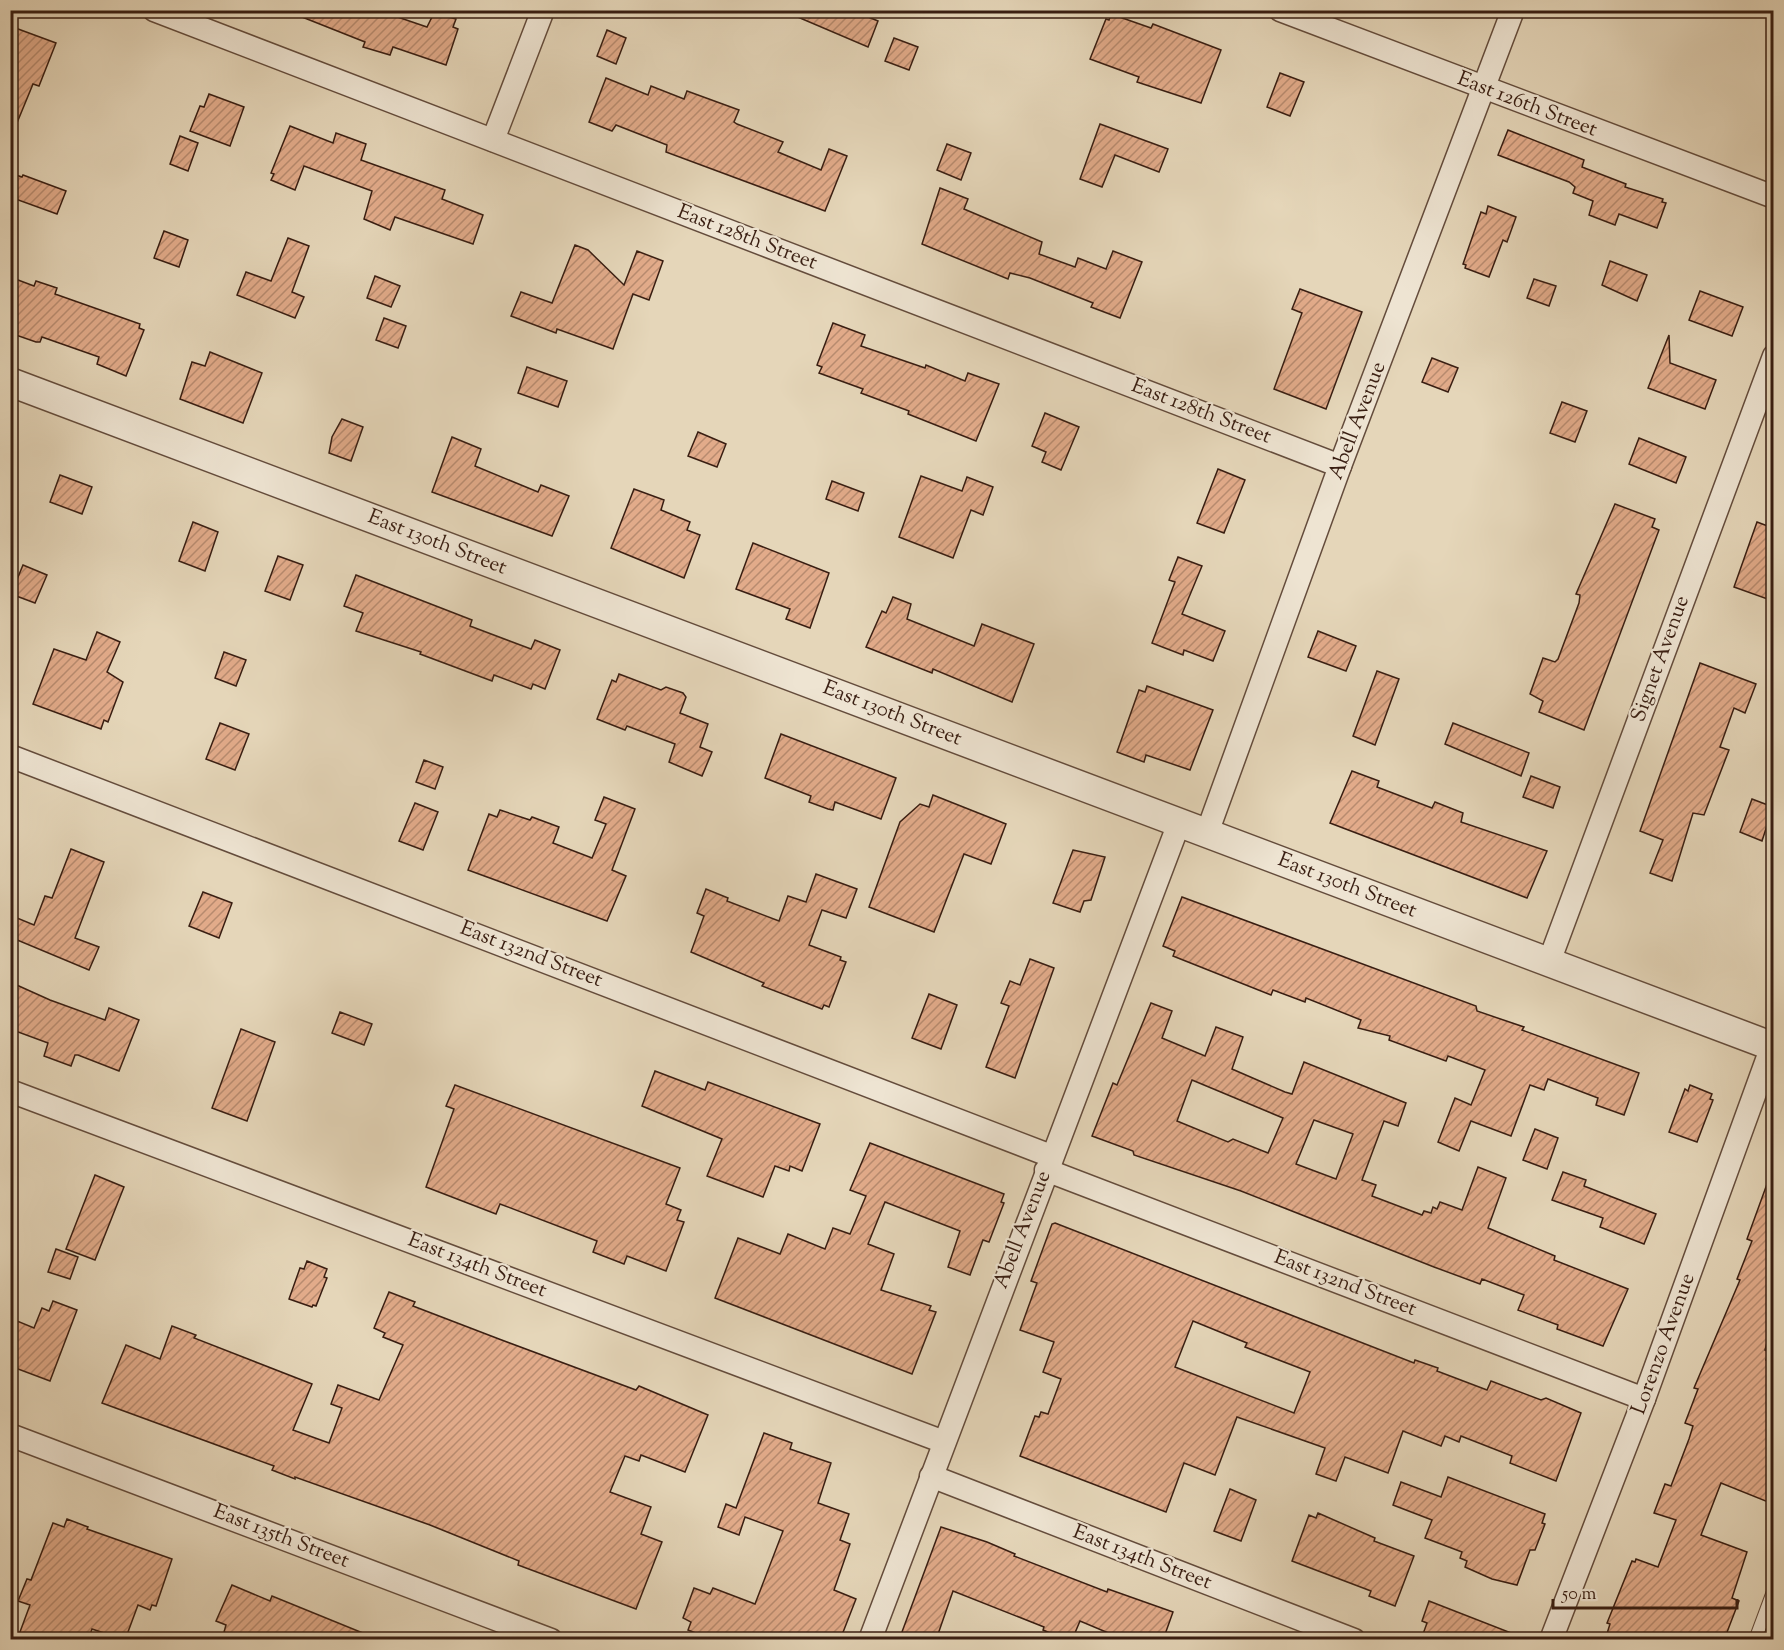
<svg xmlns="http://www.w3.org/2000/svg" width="1784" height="1650" font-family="'Sorts Mill Goudy',serif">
	<defs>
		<pattern id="building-hatch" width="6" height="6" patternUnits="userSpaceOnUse" patternTransform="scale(1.5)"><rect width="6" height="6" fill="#e2ab8a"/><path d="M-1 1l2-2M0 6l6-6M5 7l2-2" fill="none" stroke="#b88b6f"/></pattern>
	</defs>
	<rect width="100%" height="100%" fill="#e5d6b9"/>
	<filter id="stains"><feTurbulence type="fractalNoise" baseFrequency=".00333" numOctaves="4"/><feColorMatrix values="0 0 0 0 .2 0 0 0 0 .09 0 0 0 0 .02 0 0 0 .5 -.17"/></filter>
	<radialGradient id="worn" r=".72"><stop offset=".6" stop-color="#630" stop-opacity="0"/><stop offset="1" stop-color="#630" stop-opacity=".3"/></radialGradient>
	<g fill="url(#building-hatch)" stroke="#391e12" stroke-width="1.5" fill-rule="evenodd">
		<path d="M293 10H377L427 27 434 13 456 19 453 27 458 29 446 65 393 47 390 55 363 47 365 42 292 13Z"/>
		<path d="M851 10 878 21 868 47 786 12Z"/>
		<path d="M1111 14 1151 28 1153 24 1221 50 1201 103 1137 82 1139 77 1090 59 1106 19 1109 20Z"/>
		<path d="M10 26 56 43 39 86 33 84 12 135Z"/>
		<path d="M607 30 626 38 616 64 597 56Z"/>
		<path d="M894 38 918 47 909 70 885 61Z"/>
		<path d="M1280 73 1304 82 1290 116 1267 107Z"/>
		<path d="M606 78 648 95 651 86 684 99 687 91 739 110 734 122 737 124 783 142 778 152 821 170 829 149 847 156 825 211 666 152 667 145 616 125 612 131 589 122Z"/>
		<path d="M209 94 244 107 230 146 190 131 200 106 204 107Z"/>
		<path d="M1100 124 1168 149 1159 172 1115 155 1102 187 1080 179Z"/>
		<path d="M290 126 333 143 336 133 366 144 361 160 445 190 442 199 483 215 473 244 395 217 390 230 364 219 372 191 304 166 295 190 271 180 274 174 271 173Z"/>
		<path d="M1508 130 1584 160 1582 167 1626 184 1625 187 1663 199 1662 202 1666 203 1657 228 1619 214 1615 225 1589 215 1593 201 1573 193 1575 187 1569 182 1498 155Z"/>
		<path d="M180 136 198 143 188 171 170 164Z"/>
		<path d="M947 144 971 153 961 180 937 170Z"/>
		<path d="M10 173 22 177 23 175 66 191 57 214 10 197Z"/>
		<path d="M940 188 968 199 964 209 1042 242 1039 254 1075 267 1078 258 1106 269 1113 251 1142 262 1120 318 1091 307 1093 303 1030 278 1010 273 1008 279 922 244Z"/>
		<path d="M1488 206 1516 217 1507 242 1503 240 1489 277 1465 268 1466 265 1463 264 1481 212 1486 214Z"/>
		<path d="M164 231 188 240 179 267 154 258Z"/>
		<path d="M288 238 309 246 292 292 304 297 295 318 237 295 246 272 271 281Z"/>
		<path d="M575 245 588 250 624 285 637 251 663 261 649 300 633 294 613 349 557 329 556 333 511 316 521 292 552 303Z"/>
		<path d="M1610 261 1647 275 1637 301 1602 285Z"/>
		<path d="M375 276 400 286 391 307 367 298Z"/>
		<path d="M10 277 34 286 36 281 57 288 55 294 140 324 139 328 144 330 126 376 97 364 99 357 42 337 40 342H36L10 333Z"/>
		<path d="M1534 279 1556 286 1549 306 1527 298Z"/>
		<path d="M1300 289 1362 312 1326 409 1274 389 1302 313 1292 309Z"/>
		<path d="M1700 291 1743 307 1732 336 1689 320Z"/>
		<path d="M384 318 406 326 398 348 376 340Z"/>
		<path d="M833 323 865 335 861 346 925 368 926 365 965 381 968 373 999 384 976 441 908 414 909 411 861 393 863 389 819 373 822 367 817 365Z"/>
		<path d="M1669 335 1670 363 1716 380 1705 409 1648 388Z"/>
		<path d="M210 352 262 373 243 423 180 399 192 362 205 366Z"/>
		<path d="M1432 358 1458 368 1448 392 1422 382Z"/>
		<path d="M527 367 567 381 558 407 518 393Z"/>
		<path d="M1562 402 1587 411 1575 442 1550 433Z"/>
		<path d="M1045 413 1079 427 1061 470 1042 462 1046 452 1032 446Z"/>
		<path d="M342 419 363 427 351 461 329 453 332 437Z"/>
		<path d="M698 432 726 444 717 467 688 456Z"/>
		<path d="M452 437 481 449 475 466 538 492 541 485 569 496 552 536 432 492Z"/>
		<path d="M1639 438 1686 457 1676 483 1629 464Z"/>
		<path d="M1218 469 1245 480 1224 533 1197 523Z"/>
		<path d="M60 475 92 487 82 514 50 502Z"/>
		<path d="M921 476 962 491 967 477 993 487 983 515 971 510 953 558 899 537Z"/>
		<path d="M832 481 864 493 858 511 826 499Z"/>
		<path d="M634 489 664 500 661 510 690 522 687 530 700 535 684 578 611 548Z"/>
		<path d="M1615 504 1655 519 1652 527 1659 530 1584 730 1539 712 1543 701 1530 694 1543 658 1555 662 1558 659 1579 603 1580 595 1576 594Z"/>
		<path d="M193 522 218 532 205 571 179 561Z"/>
		<path d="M1757 522 1773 528V601L1734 587Z"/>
		<path d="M753 543 829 573 810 628 786 619 790 609 736 589Z"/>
		<path d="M278 556 303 565 290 600 265 591Z"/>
		<path d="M1178 557 1202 566 1182 614 1225 631 1213 661 1184 650 1183 655 1152 643 1175 582 1169 580Z"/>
		<path d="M23 565 47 575 35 603 11 594Z"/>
		<path d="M356 575 472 620 470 626 531 649 535 640 560 650 545 689 533 684 531 689 494 675 492 681 420 654 421 652 356 631 363 613 344 606Z"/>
		<path d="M893 597 911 604 907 619 974 646 982 624 1034 644 1012 702 933 669 932 673 866 647 882 611 886 613Z"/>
		<path d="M1318 631 1356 646 1346 671 1308 657Z"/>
		<path d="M97 632 120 642 107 672 123 682 108 722 104 720 101 729 33 704 54 649 86 660Z"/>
		<path d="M224 652 246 660 236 686 215 678Z"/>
		<path d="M1700 663 1756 684 1745 713 1734 708 1720 747 1729 750 1704 815 1693 813 1672 881 1650 873 1663 840 1640 831Z"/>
		<path d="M1377 671 1399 679 1375 745 1353 736Z"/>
		<path d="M619 674 661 690 666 687 683 693 686 697 680 713 708 724 700 747 712 752 702 776 669 762 675 744 627 726 625 730 597 719 612 680 616 682Z"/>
		<path d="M1147 686 1213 710 1190 770 1146 755 1144 762 1117 752 1139 690 1145 692Z"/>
		<path d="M220 723 249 734 235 770 206 759Z"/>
		<path d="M1453 723 1529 753 1521 776 1445 744Z"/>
		<path d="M781 734 896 778 881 819 835 802 833 810 828 809 809 802 811 796 765 778Z"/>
		<path d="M424 760 443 767 435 789 416 782Z"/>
		<path d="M1352 771 1379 781 1377 787 1432 808 1435 802 1463 813 1461 822 1547 851 1527 898 1330 823Z"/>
		<path d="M1531 776 1560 787 1553 808 1523 797Z"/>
		<path d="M933 795 1006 824 991 864 964 854 934 932 869 907 900 822 920 804 929 807Z"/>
		<path d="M604 797 635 809 612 870 626 876 607 921 468 870 489 814 497 817 500 810 530 820 532 817 559 827 553 843 592 858 606 824 595 820Z"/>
		<path d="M1752 799 1773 807 1762 841 1740 832Z"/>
		<path d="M415 803 438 812 423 850 399 841Z"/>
		<path d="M71 849 104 862 75 938 99 947 89 970 10 937V915L34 925 45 896 52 898Z"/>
		<path d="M1073 850 1105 857 1091 900 1084 901 1080 912 1053 903Z"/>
		<path d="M816 874 857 889 846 918 822 910 809 945 841 957 840 960 846 962 829 1007 824 1005 822 1009 762 986 764 983 691 952 704 916 697 913 706 889 728 898 727 901 779 921 788 896 806 902Z"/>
		<path d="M203 892 232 903 219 938 189 926Z"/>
		<path d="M1182 897 1476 1006 1477 1011 1524 1027 1522 1030 1639 1073 1624 1115 1596 1105 1598 1098 1548 1079 1544 1090 1530 1085 1511 1136 1471 1121 1459 1151 1438 1142 1455 1098 1471 1105 1485 1070 1448 1056 1446 1061 1389 1040 1390 1036 1358 1028 1361 1020 1306 998 1305 1002 1273 990 1271 995 1173 956 1175 951 1163 946Z"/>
		<path d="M1030 959 1054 968 1015 1078 986 1067 1009 1006 1001 1003 1010 981 1020 985Z"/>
		<path d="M10 982 50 1000 105 1020 109 1008 139 1020 119 1071 78 1055H75L71 1066 44 1056 48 1043 10 1029Z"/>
		<path d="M929 994 957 1005 941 1049 912 1038Z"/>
		<path d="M1151 1003 1172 1011 1162 1038 1205 1056 1216 1027 1243 1037 1232 1069 1285 1092 1292 1094 1304 1062 1406 1103 1398 1126 1384 1121 1362 1180 1376 1185 1372 1196 1422 1215 1424 1211 1431 1213 1433 1207 1437 1209 1440 1202 1462 1210 1478 1167 1506 1178 1488 1228 1555 1256 1554 1260 1628 1289 1603 1346 1557 1329 1558 1325 1518 1310 1524 1295 1482 1279 1480 1284 1434 1267 1241 1191 1134 1155 1133 1151 1092 1136 1113 1083 1117 1085ZM1192 1080 1283 1118 1268 1153 1233 1139 1228 1142 1177 1121ZM1314 1120 1353 1134 1336 1179 1296 1164Z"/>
		<path d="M340 1012 372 1024 364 1045 332 1033Z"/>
		<path d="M241 1029 275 1042 247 1121 212 1108Z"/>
		<path d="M655 1071 705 1090 708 1082 820 1124 802 1171 790 1166 789 1171 775 1166 763 1197 707 1176 722 1139 642 1106Z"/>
		<path d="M455 1085 680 1168 666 1204 681 1210 677 1220 684 1222 666 1271 627 1256 624 1264 593 1252 597 1241 500 1204 496 1214 426 1187 454 1109 446 1106Z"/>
		<path d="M1690 1085 1712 1094 1710 1099 1713 1100 1697 1142 1669 1132 1685 1089 1688 1091Z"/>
		<path d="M1535 1129 1558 1138 1547 1169 1523 1160Z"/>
		<path d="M870 1143 1004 1194 1001 1202 1004 1203 989 1242 983 1240 970 1275 948 1267 960 1231 885 1202 868 1244 894 1254 881 1290 931 1306 929 1310 936 1312 912 1374 715 1298 738 1238 780 1254 788 1234 825 1249 833 1228 850 1234 866 1196 850 1190Z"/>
		<path d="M1563 1172 1586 1180 1584 1186 1656 1214 1644 1244 1600 1227 1603 1218 1552 1200Z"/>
		<path d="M1771 1173H1773V1244L1768 1258 1773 1260V1319L1765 1350 1769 1352 1766 1360 1773 1361V1504L1721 1483 1701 1535 1747 1552 1732 1598 1739 1601 1724 1640H1605L1610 1624 1607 1623 1632 1561 1635 1562 1636 1559 1658 1567 1676 1520 1654 1513 1665 1484 1671 1486 1689 1439 1693 1426 1685 1423 1698 1389 1694 1388 1740 1280 1737 1279 1752 1241 1747 1239Z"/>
		<path d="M95 1175 124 1187 95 1260 66 1249Z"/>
		<path d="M1055 1223 1414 1363 1415 1360 1438 1368 1437 1371 1487 1390 1491 1381 1541 1400 1546 1398 1581 1413 1556 1481 1510 1463 1512 1456 1461 1436 1459 1442 1445 1436 1441 1446 1403 1431 1388 1473 1345 1457 1336 1481 1316 1474 1325 1448 1237 1417 1215 1475 1184 1463 1166 1512 1020 1456 1035 1416 1039 1417 1041 1412 1048 1414 1061 1379 1043 1372 1054 1342 1020 1330 1037 1283 1031 1281 1052 1224ZM1193 1321 1242 1341 1247 1343 1245 1347 1310 1372 1294 1413 1175 1367Z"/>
		<path d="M56 1249 78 1257 70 1279 48 1272Z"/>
		<path d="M307 1261 327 1269 324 1277 327 1278 316 1306 313 1305 312 1307 289 1299 300 1268 304 1269Z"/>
		<path d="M389 1292 415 1302 413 1306 499 1339 636 1390 639 1386 708 1415 685 1472 641 1455 639 1461 625 1456 610 1492 651 1507 641 1534 662 1542 636 1609 518 1565 519 1561 430 1525 295 1477V1479L272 1470 274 1466 102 1403 126 1345 160 1359 172 1326 196 1335 194 1338 312 1384 293 1430 329 1443 342 1408 331 1404 338 1385 379 1400 403 1345 383 1337 385 1333 374 1328Z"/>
		<path d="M53 1301 77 1310 50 1381 10 1366V1318L34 1328 42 1308 49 1311Z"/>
		<path d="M764 1433 792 1443 790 1449 831 1463 818 1503 849 1514 840 1540 850 1544 834 1590 856 1599 840 1640H713L688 1630 691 1622 683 1618 694 1588 710 1594 713 1588 755 1604 783 1531 745 1517 739 1535 718 1527 726 1504 736 1508Z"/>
		<path d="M1448 1477 1545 1514 1542 1523 1545 1524 1535 1550H1530L1517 1585 1492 1579 1465 1567 1467 1561 1460 1558 1462 1552 1425 1538 1432 1520 1393 1505 1401 1482 1441 1497Z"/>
		<path d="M1230 1489 1256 1500 1241 1541 1214 1531Z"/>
		<path d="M1318 1513 1375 1538 1374 1541 1414 1556 1395 1606 1369 1596 1371 1591 1292 1561 1309 1515 1316 1518Z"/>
		<path d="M67 1519 88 1527 87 1529 172 1559 156 1606 152 1605 150 1610 138 1605 125 1640 92 1629 88 1640H17L30 1605 18 1601 27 1579 31 1580 53 1523 64 1527Z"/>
		<path d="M941 1527 987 1542 1015 1554 1014 1556 1107 1592 1108 1589 1173 1612 1163 1640H1125L1080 1621 1072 1640H1047L1050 1633 1043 1630 1044 1627 953 1591 936 1640H899Z"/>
		<path d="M232 1585 270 1601 272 1596 380 1640H245L224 1632 226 1625 216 1621Z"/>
		<path d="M1429 1601 1524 1638V1640H1437L1423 1634 1427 1623 1422 1621Z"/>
	</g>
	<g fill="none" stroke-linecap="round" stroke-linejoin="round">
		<g stroke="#644c3c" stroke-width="14">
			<path id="service" d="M1755 1640 1774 1589"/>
		</g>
		<g stroke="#644c3c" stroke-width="25">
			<g id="minor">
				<path d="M154 10 1340 466"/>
				<path d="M1280 10 1774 197"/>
				<path d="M493 140 543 10"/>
				<path d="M10 756 1051 1156"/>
				<path d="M1207 833 1340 466 1513 10"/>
				<path d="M1549 962 1774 356"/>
				<path d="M10 1091 944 1442"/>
				<path d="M1046 1170 1644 1399"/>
				<path d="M10 1435 551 1640"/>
				<path d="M931 1476 1354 1640"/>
				<path d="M870 1640 1179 823"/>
				<path d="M1551 1640 1644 1399 1772 1046"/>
			</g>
		</g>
		<g stroke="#644c3c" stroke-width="31">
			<path id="tertiary" d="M10 382 1774 1047"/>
		</g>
		<use href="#service" stroke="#eee4d2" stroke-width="12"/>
		<use href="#minor" stroke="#eee4d2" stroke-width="22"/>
		<use href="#tertiary" stroke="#eee4d2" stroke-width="28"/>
	</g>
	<g text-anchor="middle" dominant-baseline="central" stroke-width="4.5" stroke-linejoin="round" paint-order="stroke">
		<g font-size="21" fill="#391e12" stroke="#eee4d2">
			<text transform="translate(1527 105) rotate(21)">East 126th Street</text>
			<text transform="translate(747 238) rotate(21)">East 128th Street</text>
			<text transform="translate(1201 412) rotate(21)">East 128th Street</text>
			<text transform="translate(1358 421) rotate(-69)">Abell Avenue</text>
			<text transform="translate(437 543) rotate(21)">East 130th Street</text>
			<text transform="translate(1661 659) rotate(-70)">Signet Avenue</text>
			<text transform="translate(892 714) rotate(21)">East 130th Street</text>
			<text transform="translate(1347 886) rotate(21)">East 130th Street</text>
			<text transform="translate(531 955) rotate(21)">East 132nd Street</text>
			<text transform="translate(1023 1230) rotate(-69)">Abell Avenue</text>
			<text transform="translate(477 1266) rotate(21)">East 134th Street</text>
			<text transform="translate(1345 1284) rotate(21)">East 132nd Street</text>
			<text transform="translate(1664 1344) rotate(-70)">Lorenzo Avenue</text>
			<text transform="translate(281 1537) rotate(21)">East 135th Street</text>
			<text transform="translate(1142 1558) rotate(21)">East 134th Street</text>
		</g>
	</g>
	<rect width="1784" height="1650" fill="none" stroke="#e5d6b9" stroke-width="36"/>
	<rect x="12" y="12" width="1760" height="1626" fill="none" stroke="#391e12" stroke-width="3"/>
	<rect x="18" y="18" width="1748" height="1614" fill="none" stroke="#391e12" stroke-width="1.5"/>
	<path d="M1553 1599v9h184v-9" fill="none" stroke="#391e12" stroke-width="3"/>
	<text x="1562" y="1599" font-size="18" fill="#391e12" stroke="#eee4d2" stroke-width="4.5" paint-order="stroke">50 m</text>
	<rect width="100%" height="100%" filter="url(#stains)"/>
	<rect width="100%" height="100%" fill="url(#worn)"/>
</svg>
